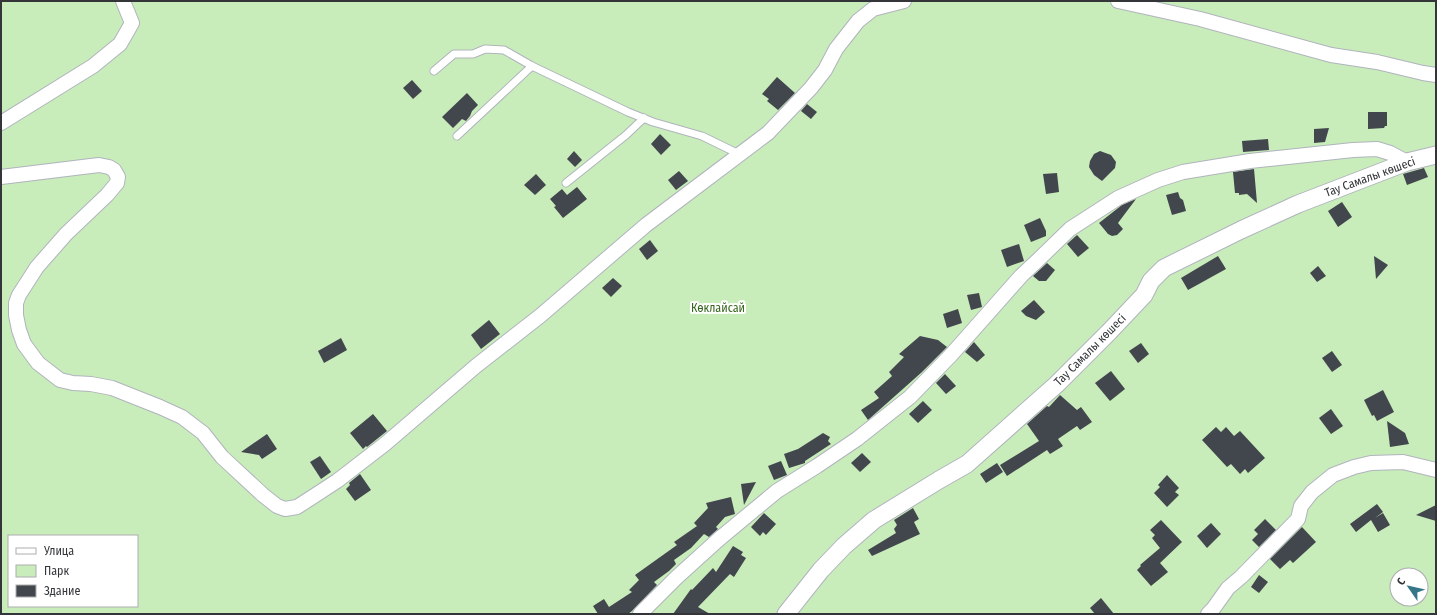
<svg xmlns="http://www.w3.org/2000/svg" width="1437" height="615" font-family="'Fira Sans Condensed',sans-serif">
	<rect width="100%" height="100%" fill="#f3f7fe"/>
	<path fill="#c9ecbb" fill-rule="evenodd" d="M1 1H1436V614H1ZM9 536H137V606H9ZM1397 575H1421V599H1397Z"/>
	<g fill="#42464d">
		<path d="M777 77 795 93 778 110 767 101 769 99 762 94Z"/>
		<path d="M412 80 422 91 413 99 403 88Z"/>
		<path d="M467 93 478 105 472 111 470 116 466 121 462 119 453 128 442 117Z"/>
		<path d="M807 104 817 112 811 119 801 111Z"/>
		<path d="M1368 112H1387V126H1385L1384 128 1368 129Z"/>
		<path d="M1329 128 1325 142 1314 143V129Z"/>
		<path d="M660 134 671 145 661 155 651 144Z"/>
		<path d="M1268 139 1269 150 1243 152 1242 141Z"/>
		<path d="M574 151 582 160 575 167 567 159Z"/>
		<path d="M1100 151 1111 155 1116 162 1115 168 1102 181 1094 175 1089 167 1090 161 1094 154Z"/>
		<path d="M1424 168 1428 177 1407 185 1403 174Z"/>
		<path d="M1254 169 1257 203 1247 194 1239 195V193H1235L1233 172Z"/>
		<path d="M679 171 688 181 676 190 668 180Z"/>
		<path d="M1057 173 1059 192 1046 194 1043 174Z"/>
		<path d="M536 174 546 185 535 195 524 185Z"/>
		<path d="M577 187 587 199 563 218 554 207 556 206 550 199 562 189 567 195Z"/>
		<path d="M1178 192 1180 198 1183 200 1186 211 1172 215 1166 195Z"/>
		<path d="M1136 199 1118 223 1123 229 1117 235 1112 236 1108 234 1099 223 1122 205Z"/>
		<path d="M1342 202 1352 217 1338 227 1328 211Z"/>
		<path d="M1040 218 1046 231V236L1031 242 1024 225Z"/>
		<path d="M1077 235 1089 248 1078 257 1067 244Z"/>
		<path d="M650 240 658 251 647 260 639 249Z"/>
		<path d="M1019 244 1024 261 1007 267 1001 250Z"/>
		<path d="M1218 256 1226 269 1188 290 1181 278Z"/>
		<path d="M1374 256 1388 265 1376 279Z"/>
		<path d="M1047 263 1055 270 1046 281H1039L1033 276Z"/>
		<path d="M1318 266 1326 276 1317 282 1310 273Z"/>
		<path d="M613 278 622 286 611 297 602 288Z"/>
		<path d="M979 293 982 307 971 310 967 295Z"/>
		<path d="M1034 300 1045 312 1036 320 1026 316 1021 311Z"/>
		<path d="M958 309 962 323 947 328 943 314Z"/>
		<path d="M489 320 500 334 481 349 471 335Z"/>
		<path d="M920 336 938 340 947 347 922 372 868 420 861 410 879 398 874 392 892 376 889 372 904 357 899 354Z"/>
		<path d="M341 338 347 350 324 363 318 351Z"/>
		<path d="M974 342 985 355 977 362 965 352Z"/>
		<path d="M1141 343 1149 354 1138 363 1129 351Z"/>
		<path d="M1332 351 1342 365 1332 372 1322 358Z"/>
		<path d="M1111 371 1125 389 1110 401 1095 383Z"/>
		<path d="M945 374 956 386 946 394 936 383Z"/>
		<path d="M1383 390 1394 412 1377 421 1374 415 1372 416 1364 400Z"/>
		<path d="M1060 395 1077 410 1081 407 1092 422 1080 430 1077 426 1058 439 1063 446 1050 454 1047 450 1007 476 1000 465 1039 441 1027 424 1047 406 1049 407Z"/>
		<path d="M923 401 932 410 918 423 909 414Z"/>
		<path d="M1331 409 1343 426 1331 434 1319 418Z"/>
		<path d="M373 414 387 431 367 447 366 446 363 449 350 433Z"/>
		<path d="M1387 421 1405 433 1409 444 1390 447Z"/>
		<path d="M1216 427 1221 432 1226 427 1234 436 1240 431 1265 458 1248 473 1245 469 1240 474 1231 464 1227 467 1202 440Z"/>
		<path d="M823 433 830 437 828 441 831 444 805 461V463L789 468 784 454 798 449Z"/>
		<path d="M267 434 277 449 262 459 259 455 241 452Z"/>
		<path d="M862 453 871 462 860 472 851 463Z"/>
		<path d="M320 456 331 472 321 479 310 462Z"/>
		<path d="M781 461 787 475 774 480 768 466Z"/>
		<path d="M997 463 1003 472 986 483 980 474Z"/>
		<path d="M360 474 371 490 355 501 346 489 350 485 349 483Z"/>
		<path d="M1167 475 1179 488 1175 492 1179 495 1167 507 1154 493 1160 487 1158 485Z"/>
		<path d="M756 482 744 505 741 484Z"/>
		<path d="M731 497 735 514 725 517 716 527 718 529 709 537 704 534 691 548 674 560 676 564 669 571 654 582 657 585 632 611 628 614H598L593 606 604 599 609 607 632 592 629 590 639 580 635 575 677 545 674 542 697 526 694 523 708 508 706 503Z"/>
		<path d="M1377 504 1383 512 1375 518 1383 513 1390 525 1378 532 1371 520 1356 532 1350 524Z"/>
		<path d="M1436 505V521L1416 515Z"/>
		<path d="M913 508 919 519 914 522 920 534 872 556 868 550 896 533 894 529 897 525 894 520Z"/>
		<path d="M764 513 776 524 766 535 763 532 760 536 751 527Z"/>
		<path d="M1265 519 1276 530 1259 547 1252 540 1258 534 1254 530Z"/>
		<path d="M1161 520 1182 542 1160 563 1168 572 1151 586 1137 570 1141 566 1140 565 1160 548 1152 538 1155 535 1150 530Z"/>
		<path d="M1211 523 1221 534 1207 548 1197 536Z"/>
		<path d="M1302 527 1316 542 1293 563 1290 560 1280 569 1270 559Z"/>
		<path d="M733 546 743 552 741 555 746 558 734 577 730 574 698 607 710 614H673L691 589 692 590 713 568 716 572Z"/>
		<path d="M1259 575 1268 582 1259 593 1251 587Z"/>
		<path d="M1101 598 1114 614H1095L1090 608Z"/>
	</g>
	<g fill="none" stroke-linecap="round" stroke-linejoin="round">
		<g stroke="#b0b4bd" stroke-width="9">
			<g id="service">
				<path d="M434 71 454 54H473L485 49 504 50 532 66 628 112 653 122 702 136 739 154"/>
				<path d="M457 136 532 66"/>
				<path d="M566 183 626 135 644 118"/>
			</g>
		</g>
		<g stroke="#b0b4bd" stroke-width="16">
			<g id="minor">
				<path d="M1118 1 1200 19 1331 55 1377 62 1423 73 1436 75"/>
				<path d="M1 123 93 66 120 44 132 23 123 1"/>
				<path d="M1 177 99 165 109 167 114 170 118 177 117 183 107 195 66 234 37 267 19 295 16 303V315L19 330 24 344 38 363 60 380 73 383 91 384 112 388 160 407 182 417 203 433 222 457 263 495 277 506 285 509 297 507 337 481 385 444 476 366 540 316 646 225 768 133 811 88 825 70 836 49 858 21 873 9 904 1"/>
				<path d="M640 614 677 577 719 539 777 491 817 466 857 439 910 397 951 355 1021 276 1038 260 1070 229 1118 198 1158 180 1183 172 1250 161 1353 150 1377 149 1390 153 1407 162"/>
				<path d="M1208 614 1213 609 1228 588 1241 577 1298 519 1301 506 1312 492 1333 475 1354 467 1371 463 1403 462 1436 470"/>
			</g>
		</g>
		<g stroke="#b0b4bd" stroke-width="19">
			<path id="tertiary" d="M786 614 821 570 844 546 874 520 939 480 967 464 1057 384 1109 332 1144 295 1151 281 1164 268 1241 230 1298 204 1407 162 1436 155"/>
		</g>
		<use href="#service" stroke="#fff" stroke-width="7"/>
		<use href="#minor" stroke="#fff" stroke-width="14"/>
		<use href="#tertiary" stroke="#fff" stroke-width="17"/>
	</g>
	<g text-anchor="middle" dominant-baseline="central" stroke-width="4" stroke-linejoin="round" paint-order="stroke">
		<g font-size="12" fill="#333539" stroke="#fff">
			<text transform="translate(1370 177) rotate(-20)">Тау Самалы көшесі</text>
			<text transform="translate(1090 350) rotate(-45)">Тау Самалы көшесі</text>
		</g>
		<g font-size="12" fill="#36661d" stroke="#fff">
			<text x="718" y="308">Көклайсай</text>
		</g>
	</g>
	<rect width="1437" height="615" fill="none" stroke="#333539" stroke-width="4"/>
	<rect x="8" y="535" width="130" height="72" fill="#ffffff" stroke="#adaeb0"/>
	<rect x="16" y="548" width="20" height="6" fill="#ffffff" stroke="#adaeb0"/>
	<text x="44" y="555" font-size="12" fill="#333539">Улица</text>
	<rect x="16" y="565" width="20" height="12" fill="#c9ecbb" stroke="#adaeb0"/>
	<text x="44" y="575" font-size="12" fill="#333539">Парк</text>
	<rect x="16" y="585" width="20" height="12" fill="#42464d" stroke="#adaeb0"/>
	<text x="44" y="595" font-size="12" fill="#333539">Здание</text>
	<g transform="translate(1409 587) rotate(304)"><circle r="19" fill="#ffffff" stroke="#adaeb0"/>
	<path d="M0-3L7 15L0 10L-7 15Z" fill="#357789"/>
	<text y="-6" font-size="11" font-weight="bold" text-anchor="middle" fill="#333539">С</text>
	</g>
</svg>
